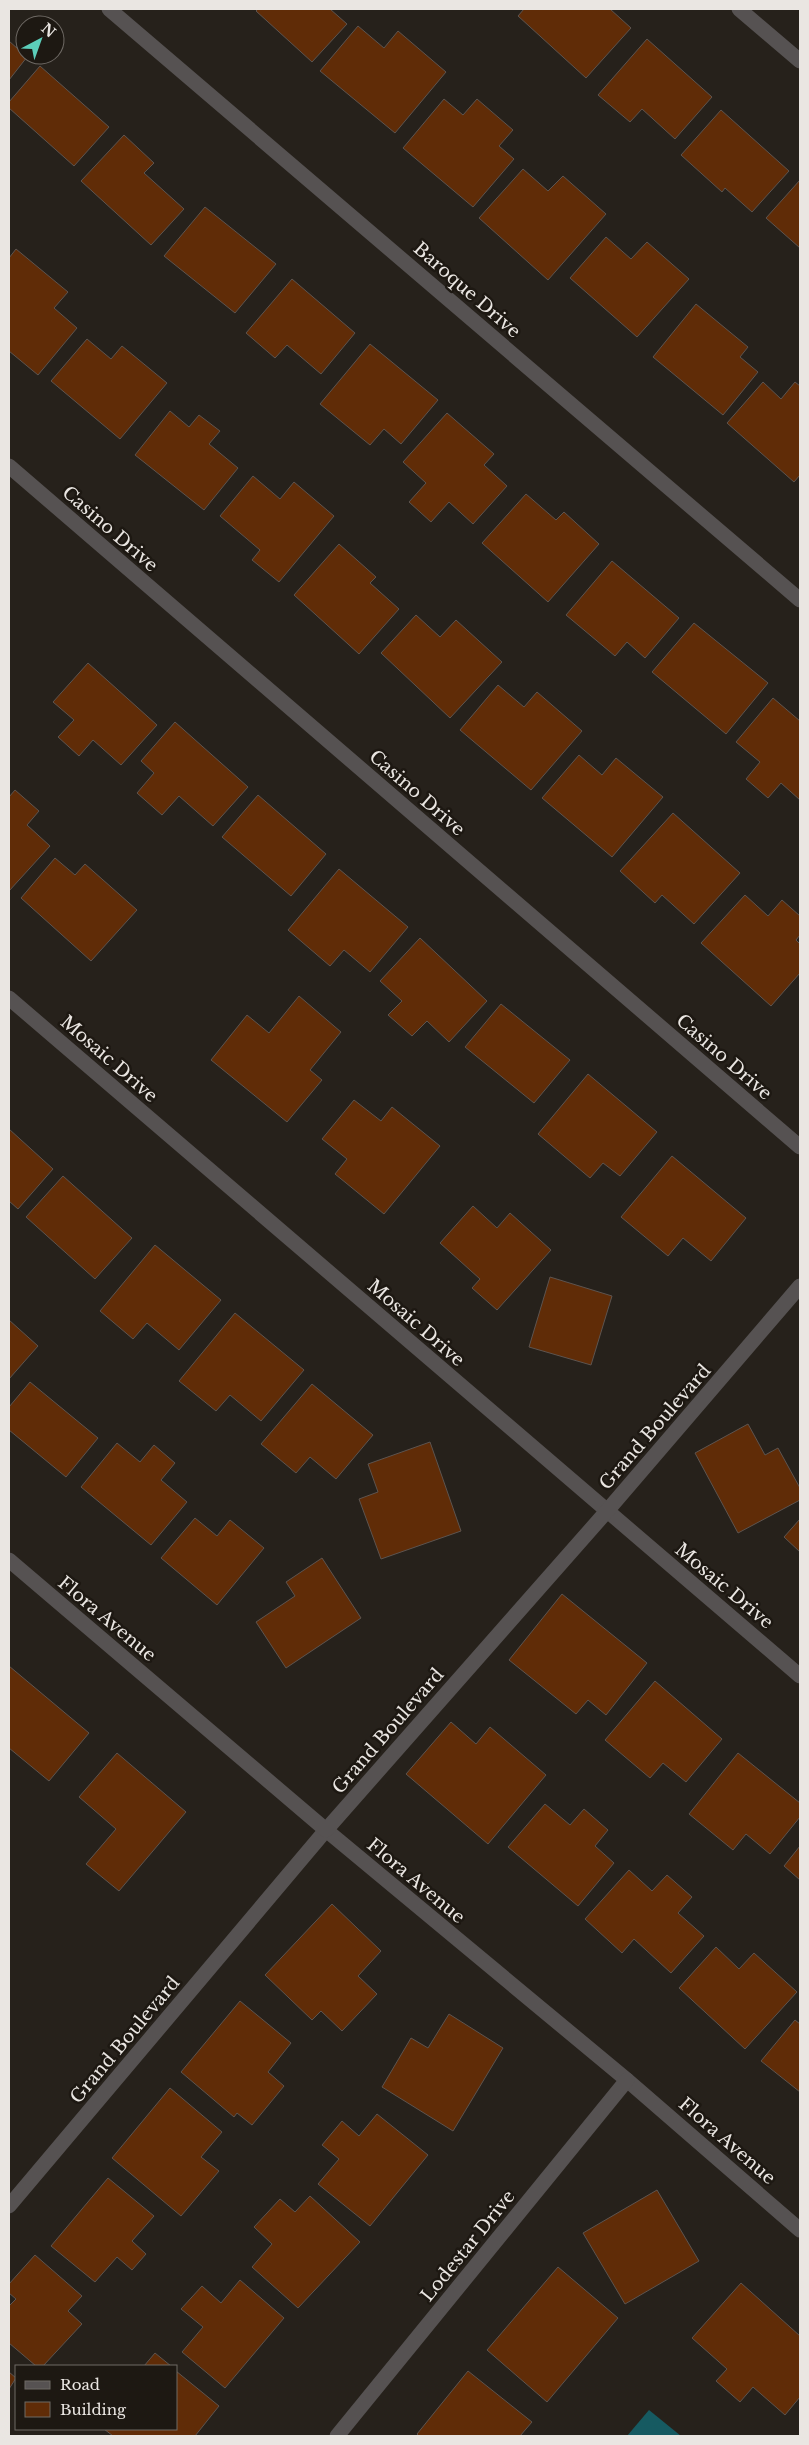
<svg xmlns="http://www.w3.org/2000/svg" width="809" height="2445" font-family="'Libre Baskerville',serif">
	<rect width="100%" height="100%" fill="#26211b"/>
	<path fill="#165a61" d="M649 2410 681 2436H627Z"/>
	<g fill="#602c07" stroke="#5d544f">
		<path d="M258 9H330L347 24 312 62 256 11Z"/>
		<path d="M524 9H610L631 28 586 78 518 16Z"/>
		<path d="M358 26 384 48 398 31 446 72 395 133 320 71Z"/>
		<path d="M647 39 712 97 675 139 642 109 630 122 598 95Z"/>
		<path d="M9 41 27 57 9 80Z"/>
		<path d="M40 66 109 127 74 166 9 108V102Z"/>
		<path d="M444 99 463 115 477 99 513 130 499 146 514 159 473 207 403 148Z"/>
		<path d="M721 110 789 171 752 212 725 188 722 192 681 155Z"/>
		<path d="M124 135 154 163 144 173 184 209 151 245 81 181Z"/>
		<path d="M523 169 548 191 563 176 606 214 548 280 479 218Z"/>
		<path d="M800 180V248L766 218Z"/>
		<path d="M205 207 276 264 235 313 164 256Z"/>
		<path d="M606 237 631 259 647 242 689 279 637 337 570 278Z"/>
		<path d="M16 249 68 292 54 308 77 328 38 375 9 351V258Z"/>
		<path d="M292 279 355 333 321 374 287 345 275 358 246 333Z"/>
		<path d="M696 304 748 347 740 357 758 372 723 415 653 357Z"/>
		<path d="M87 339 111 359 122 346 167 383 120 439 51 381Z"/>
		<path d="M370 344 438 400 401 444 384 429 370 445 320 404Z"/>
		<path d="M763 382 781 399 795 382 800 386V475L794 482 727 423Z"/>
		<path d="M170 411 189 427 199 415 220 431 209 444 238 468 204 510 135 455Z"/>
		<path d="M447 413 494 454 484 465 507 486 473 524 449 502 431 522 409 502 426 483 403 462Z"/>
		<path d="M253 476 280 499 294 482 334 516 279 582 252 560 260 550 220 516Z"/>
		<path d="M526 494 556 520 564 512 599 544 548 602 482 543Z"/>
		<path d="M339 544 376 577 370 583 399 609 359 654 294 595Z"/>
		<path d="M612 561 679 618 645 658 627 642 615 656 566 615Z"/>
		<path d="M416 615 440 637 456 620 502 662 450 718 381 653Z"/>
		<path d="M694 623 768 683 726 734 652 672Z"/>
		<path d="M88 663 157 725 121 765 93 740 79 756 58 737 74 720 53 702Z"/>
		<path d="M498 685 524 707 537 692 582 731 531 790 460 730Z"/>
		<path d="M773 698 800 721V800L781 783 768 798 746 779 760 762 736 742Z"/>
		<path d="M175 722 248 787 213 826 179 796 162 815 137 793 154 773 141 761Z"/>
		<path d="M579 755 602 775 616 758 663 797 612 857 542 798Z"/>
		<path d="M15 790 39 811 27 825 50 846 9 891V797Z"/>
		<path d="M258 795 326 854 291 896 222 837Z"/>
		<path d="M673 813 740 873 694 924 662 895 655 903 620 871Z"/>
		<path d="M55 858 75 875 85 864 137 910 91 961 21 898Z"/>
		<path d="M339 869 408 927 370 972 344 950 330 966 288 930Z"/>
		<path d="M745 895 768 916 782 900 800 916V935L796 940 800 944V973L771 1006 701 943Z"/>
		<path d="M420 938 487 1001 449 1042 427 1021 412 1036 388 1015 402 1001 380 981Z"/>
		<path d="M299 996 341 1032 310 1070 322 1080 287 1122 211 1060 247 1015 269 1033Z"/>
		<path d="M501 1004 570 1060 534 1103 465 1047Z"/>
		<path d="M588 1074 657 1132 620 1176 603 1163 590 1178 538 1134Z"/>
		<path d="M354 1100 381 1121 392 1107 440 1146 384 1214 335 1174 347 1159 322 1139Z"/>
		<path d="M9 1129 53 1169 18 1209 9 1201Z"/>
		<path d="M672 1156 746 1218 711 1261 683 1238 668 1256 621 1217Z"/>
		<path d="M63 1176 132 1238 95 1279 26 1217Z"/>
		<path d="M473 1206 497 1228 510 1213 551 1250 497 1310 472 1288 480 1279 440 1243Z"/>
		<path d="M155 1245 221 1300 179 1350 147 1323 133 1339 100 1311Z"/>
		<path d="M550 1277 612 1296 591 1365 529 1347Z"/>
		<path d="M235 1313 304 1370 261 1421 230 1395 216 1411 179 1381Z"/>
		<path d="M9 1320 38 1346 9 1379Z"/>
		<path d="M30 1382 98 1438 66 1477 9 1430V1407Z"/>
		<path d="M312 1384 373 1435 336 1479 310 1457 296 1473 261 1444Z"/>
		<path d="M748 1424 765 1455 778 1448 800 1488V1500L738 1533 695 1453Z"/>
		<path d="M430 1442 461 1531 381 1559 359 1499 378 1492 368 1464Z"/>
		<path d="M117 1443 140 1462 154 1445 175 1463 161 1480 187 1502 151 1545 81 1487Z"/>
		<path d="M195 1518 217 1536 230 1520 264 1548 217 1605 161 1558Z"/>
		<path d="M800 1519V1552L784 1537Z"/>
		<path d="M322 1558 361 1618 286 1668 256 1622 295 1596 286 1582Z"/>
		<path d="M562 1594 647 1663 606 1715 588 1700 576 1714 509 1660Z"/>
		<path d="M9 1666 89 1733 49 1781 9 1748Z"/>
		<path d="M655 1681 722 1739 686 1782 663 1763 650 1778 605 1740Z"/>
		<path d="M451 1722 476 1744 490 1727 546 1775 488 1844 406 1774Z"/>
		<path d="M117 1753 186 1812 119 1891 86 1864 116 1829 79 1797Z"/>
		<path d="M738 1753 800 1803V1817L770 1854 746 1834 733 1850 689 1814Z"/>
		<path d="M545 1804 570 1825 584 1809 608 1830 595 1846 614 1863 578 1906 508 1847Z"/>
		<path d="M800 1846V1880L784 1866Z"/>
		<path d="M629 1870 652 1891 667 1875 692 1897 678 1913 704 1936 671 1973 634 1939 622 1953 585 1919Z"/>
		<path d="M332 1904 381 1951 358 1976 377 1994 342 2031 321 2011 312 2020 265 1975Z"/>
		<path d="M716 1947 739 1969 754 1953 797 1992 745 2049 679 1988Z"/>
		<path d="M240 2001 291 2043 268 2072 284 2086 252 2125 237 2113 234 2117 181 2072Z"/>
		<path d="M449 2014 503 2048 453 2131 382 2087 411 2038 428 2048Z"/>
		<path d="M795 2020 800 2024V2092L761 2061Z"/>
		<path d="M170 2088 222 2132 201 2157 219 2171 181 2216 112 2158Z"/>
		<path d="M377 2114 428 2155 370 2226 318 2184 339 2159 322 2145 342 2121 359 2136Z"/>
		<path d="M108 2178 154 2216 132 2241 146 2254 132 2270 117 2257 95 2282 51 2246Z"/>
		<path d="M657 2190 699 2261 625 2304 583 2233Z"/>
		<path d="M310 2196 360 2242 298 2308 252 2267 272 2244 254 2227 280 2199 295 2212Z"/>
		<path d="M35 2255 82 2296 68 2311 82 2324 43 2366H36L9 2343V2306L16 2299 9 2293V2284Z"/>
		<path d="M558 2267 618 2318 547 2402 487 2350Z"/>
		<path d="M240 2280 284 2318 225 2388 182 2352 203 2327 181 2309 202 2286 221 2303Z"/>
		<path d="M741 2283 800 2336V2397L785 2415 753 2387 740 2402 716 2381 727 2369 692 2338Z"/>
		<path d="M155 2353 171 2366H144Z"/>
		<path d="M176 2371 219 2406 195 2436H113L104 2429H176Z"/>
		<path d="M468 2371 532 2422 520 2436H419L417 2434Z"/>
		<path d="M9 2372 16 2378 9 2389Z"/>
	</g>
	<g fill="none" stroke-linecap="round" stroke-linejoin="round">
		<g stroke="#565252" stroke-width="15">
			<path d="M109 9 800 600"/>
			<path d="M739 9 800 61"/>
			<path d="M9 466 800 1147"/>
			<path d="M9 998 800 1676"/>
			<path d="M9 2206 326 1830 627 2080 800 2230"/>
			<path d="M337 2436 627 2080"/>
		</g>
		<path stroke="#565252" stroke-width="15" d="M9 1560 326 1830 607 1511 800 1286"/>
	</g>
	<g text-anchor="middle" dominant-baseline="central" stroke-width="5" stroke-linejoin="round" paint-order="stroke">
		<g font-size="18" fill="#eae6e2" stroke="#1d1812">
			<text transform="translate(467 290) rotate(41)">Baroque Drive</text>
			<text transform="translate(110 529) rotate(41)">Casino Drive</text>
			<text transform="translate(417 793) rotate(41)">Casino Drive</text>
			<text transform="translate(724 1057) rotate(41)">Casino Drive</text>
			<text transform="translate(109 1059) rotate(41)">Mosaic Drive</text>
			<text transform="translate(416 1323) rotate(41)">Mosaic Drive</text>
			<text transform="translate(655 1427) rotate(-49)">Grand Boulevard</text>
			<text transform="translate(724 1586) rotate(40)">Mosaic Drive</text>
			<text transform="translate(107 1619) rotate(40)">Flora Avenue</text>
			<text transform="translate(388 1731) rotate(-49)">Grand Boulevard</text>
			<text transform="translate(416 1881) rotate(40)">Flora Avenue</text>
			<text transform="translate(125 2040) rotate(-50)">Grand Boulevard</text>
			<text transform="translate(727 2141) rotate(41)">Flora Avenue</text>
			<text transform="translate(468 2246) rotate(-51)">Lodestar Drive</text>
		</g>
	</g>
	<rect width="809" height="2445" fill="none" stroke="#eae6e2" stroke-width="20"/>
	<rect x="15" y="2365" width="162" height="65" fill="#1d1812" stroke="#6f6a65"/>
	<rect x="25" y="2381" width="25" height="8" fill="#565252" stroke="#6f6a65"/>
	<text x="60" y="2390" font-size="15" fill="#eae6e2">Road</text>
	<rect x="25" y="2402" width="25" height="15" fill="#602c07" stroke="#6f6a65"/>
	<text x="60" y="2415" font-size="15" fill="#eae6e2">Building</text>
	<g transform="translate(40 40) rotate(41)"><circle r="24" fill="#1d1812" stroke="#6f6a65"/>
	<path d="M0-4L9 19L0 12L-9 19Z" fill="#5cceba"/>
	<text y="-8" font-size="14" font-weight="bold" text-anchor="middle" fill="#eae6e2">N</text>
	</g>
</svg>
